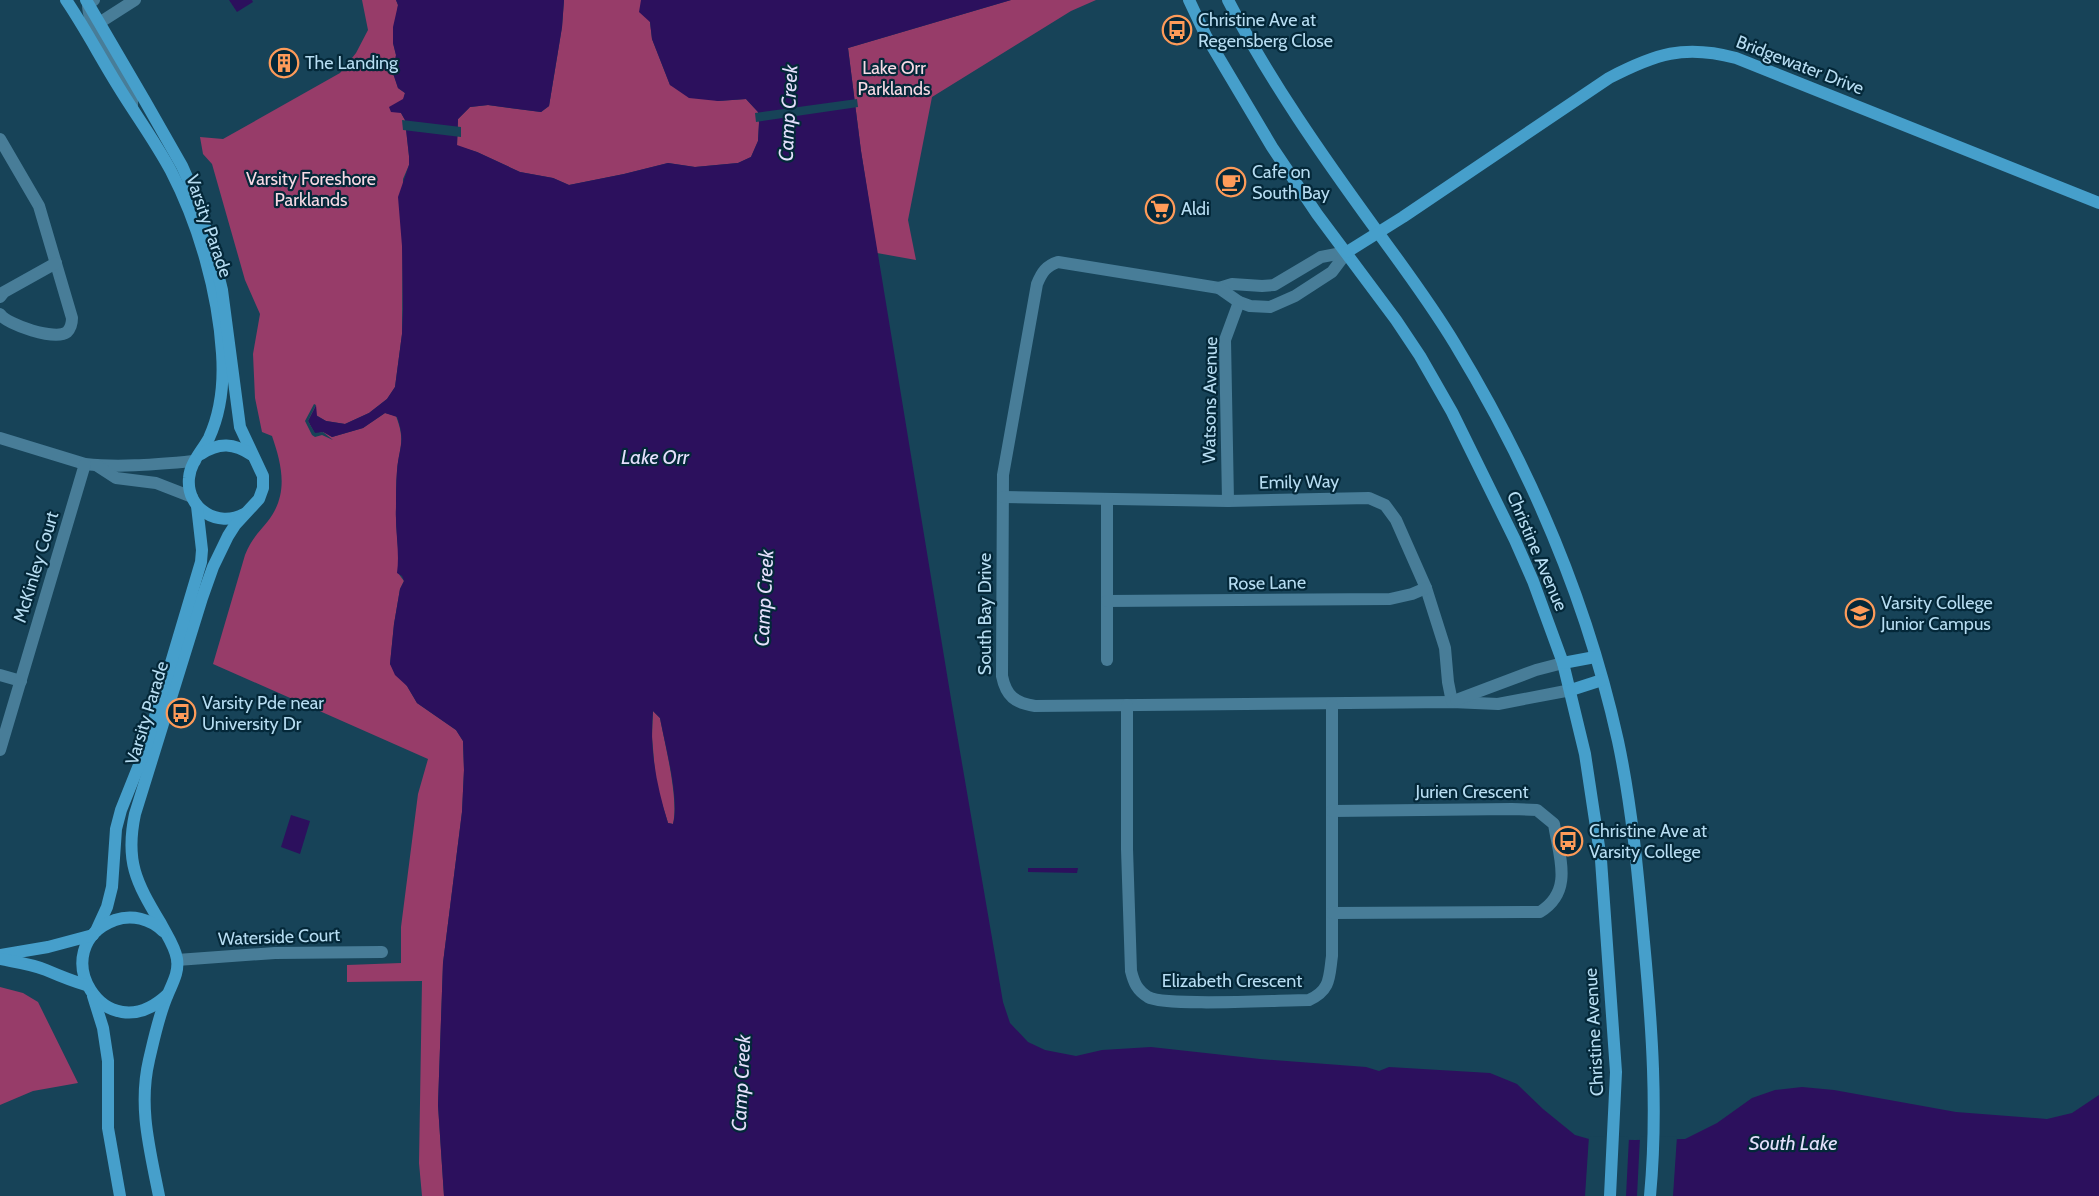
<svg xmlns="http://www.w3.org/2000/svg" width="2099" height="1196" font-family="Cabin,sans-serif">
	<rect width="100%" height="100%" fill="#174358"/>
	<g fill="#973c69">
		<path d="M362 0H396L398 5 393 43 396 55 393 73 398 88 405 93 401 113 405 120 409 156V165L403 179 402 334 395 387 387 399 369 413 345 424 326 421 316 415V407L308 421 332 437 363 428 385 413 396 416C406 442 399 447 397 471 396 483 396 496 396 508 395 530 400 551 398 573L404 581 400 589 394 624 390 664 407 686 417 703 456 730 463 741 464 770 462 812 443 963 438 1105 444 1196H422L419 1163 422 981 347 982V965L401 963V927L418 794 428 759 213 664 245 555C251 540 258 533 268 521 289 494 282 465 272 436L262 432 255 398 253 354 260 314 245 280 212 164 203 154 200 137 223 139 340 73 356 53 368 30Z"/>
		<path d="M564 0H641L650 22 652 39 670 85 718 101 746 99 758 112 759 123 758 141 751 157 738 163 695 167 668 163 624 174 569 185 553 178 520 172 477 152 457 146 458 119 470 107 488 105 541 112 549 106 562 27Z"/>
		<path d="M1011 0H1096L1071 11 932 97 908 220 916 260 877 253 861 151 848 48Z"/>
		<path d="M653 711 660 718C665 745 679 799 673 824L668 823 656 784 652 737Z"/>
		<path d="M0 987 23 993 38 1002 78 1083 33 1091 0 1105Z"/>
	</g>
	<g fill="#2c105d" fill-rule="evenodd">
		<path d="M229 0H252L253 2 237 12Z"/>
		<path d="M396 0H564L562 27 549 106 541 112 488 105 470 107 458 119 457 145 477 152 520 172 553 178 569 185 624 174 668 163 695 167 738 163 751 157 758 141 759 123 758 112 746 99 718 101 689 98 670 85 652 39 650 22 639 12 641 0H1011L848 48 861 151 952 705 1003 1002 1010 1023 1028 1042 1045 1050 1076 1056 1102 1050 1151 1047 1260 1059 1366 1067 1379 1071 1389 1067 1490 1073 1517 1084 1543 1109 1575 1135 1589 1139 1635 1140 1685 1139 1717 1123 1752 1098 1775 1090 1802 1087 1834 1090 1956 1112 2047 1119 2072 1113 2099 1095V1196H444L438 1105 443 963 462 812 464 770 463 741 456 730 417 703 407 686 395 675 390 664 394 624 400 589 404 581 402 576 397 573C400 552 395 531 396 508 396 496 396 483 397 471 399 447 406 442 397 417L385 413 363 428 332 437 323 432 315 434 308 421 316 405 317 416 326 421 345 424 369 413 387 399 395 387 402 334 403 309 402 246 398 197 409 165V156L405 120 401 113 391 112 389 107 403 99 405 93 398 88 393 73 396 55 393 43V27L398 5ZM653 711 660 718C665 744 680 800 673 824L668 823C657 787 649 749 653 711Z"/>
		<path d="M291 815 310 821 300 854 281 847Z"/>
		<path d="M1028 868H1078L1077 873 1028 872Z"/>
	</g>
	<g fill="#174358">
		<path d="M857 99 858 107 756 122 755 113Z"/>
		<path d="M402 120 461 127V137L403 130Z"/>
		<path d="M314 404 316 405 308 421 315 433 323 432 333 440 322 435 315 437 312 435 305 421Z"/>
		<path d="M1589 1136 1629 1137 1626 1196H1585Z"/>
		<path d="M1677 1136 1673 1196H1637L1640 1137Z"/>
	</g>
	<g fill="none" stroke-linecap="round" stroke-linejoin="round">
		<g stroke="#487d98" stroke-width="12">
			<path d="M94 0 88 4C88 31 118 71 132 95V107"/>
			<path d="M90 17 99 23 135 0"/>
			<path d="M0 139 39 206 72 318C72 323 71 328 67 332 56 341 7 325 0 314"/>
			<path d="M1347 252 1321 257 1274 285 1262 286 1232 284 1219 288 1058 262C1046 266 1042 272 1037 284L1003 475 1002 676C1006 696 1015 703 1035 706L1452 702 1498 704 1571 690"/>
			<path d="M1219 288 1239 302 1250 306 1270 307 1295 296 1332 272 1347 252"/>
			<path d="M0 297 4 292 56 263"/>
			<path d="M0 438 85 464C121 468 159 464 195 461"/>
			<path d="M96 465 116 478 156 483 192 497"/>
			<path d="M1003 497 1228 501 1369 498 1385 505 1396 520 1426 588 1445 648 1448 682 1452 702"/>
			<path d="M1107 499V660"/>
			<path d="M1228 501 1225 340 1239 302"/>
			<path d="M1107 601 1390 599 1412 594 1426 588"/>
			<path d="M0 675 21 681"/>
			<path d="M1456 700 1536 670 1563 663"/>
			<path d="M1127 705V849L1131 971C1134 983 1137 990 1148 997 1165 1007 1282 1000 1309 1000 1331 990 1329 977 1332 956V705"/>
			<path d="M0 750 85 464"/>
			<path d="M1332 913 1540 912C1574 891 1559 857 1554 824L1537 810 1512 809 1332 811"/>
			<path d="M177 960 275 953 382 952"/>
		</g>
		<g stroke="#469fcb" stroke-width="12">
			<path d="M66 0C85 28 100 57 118 86 135 114 155 141 171 171 199 225 218 292 222 353 224 382 221 412 209 438 202 451 190 463 189 478 186 509 218 528 244 514"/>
			<path d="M86 0 145 101 182 166 194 193 211 245 222 290 240 427 263 476V488L259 499 235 525 228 536 213 567 202 598 135 814C125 861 136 882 160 922 166 934 175 946 177 959 179 972 173 982 168 994 159 1014 154 1039 149 1060 138 1107 150 1150 159 1196"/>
			<path d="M1189 0 1206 36 1272 147 1317 214 1396 320 1420 356 1452 412 1515 540 1533 581 1563 663 1585 754 1601 860 1616 1072 1610 1196"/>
			<path d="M1228 0C1269 80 1324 158 1377 231 1404 268 1431 304 1455 344 1529 466 1587 601 1618 741 1632 807 1638 874 1644 942 1652 1027 1658 1111 1650 1196"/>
			<path d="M1347 252 1403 217 1609 78C1655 54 1684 44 1736 58L2099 203"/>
			<path d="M201 454C219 442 234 443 252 455"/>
			<path d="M1563 663 1595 657"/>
			<path d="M1571 690 1602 680"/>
			<path d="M96 931 107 907 112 887 116 829 121 810 145 750 201 562 202 550 197 506"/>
			<path d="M163 931C150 919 132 914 115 920 43 947 104 1054 167 995"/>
			<path d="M0 955 48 947 93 935"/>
			<path d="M0 959C15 962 32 964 46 970 60 976 72 981 86 985"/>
			<path d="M93 996 103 1028 108 1061V1128L120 1196"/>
		</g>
	</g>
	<defs>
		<g id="bus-ring" transform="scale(1.5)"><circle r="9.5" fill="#042839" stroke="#fe9b59" stroke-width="1.5"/><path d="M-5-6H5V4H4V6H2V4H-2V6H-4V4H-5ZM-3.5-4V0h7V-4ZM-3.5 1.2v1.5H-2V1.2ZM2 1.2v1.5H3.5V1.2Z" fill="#fe9b59"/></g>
		<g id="building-ring" transform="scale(1.5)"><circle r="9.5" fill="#042839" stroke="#fe9b59" stroke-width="1.5"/><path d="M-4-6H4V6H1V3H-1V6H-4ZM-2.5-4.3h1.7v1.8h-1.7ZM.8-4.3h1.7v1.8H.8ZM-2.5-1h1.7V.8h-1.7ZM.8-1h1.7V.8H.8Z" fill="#fe9b59"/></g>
		<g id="cafe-ring" transform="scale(1.5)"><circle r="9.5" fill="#042839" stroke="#fe9b59" stroke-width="1.5"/><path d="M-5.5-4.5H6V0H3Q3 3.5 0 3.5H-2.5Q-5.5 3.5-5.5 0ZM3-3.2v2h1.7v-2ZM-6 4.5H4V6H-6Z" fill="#fe9b59"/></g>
		<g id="supermarket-ring" transform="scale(1.5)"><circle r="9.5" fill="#042839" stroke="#fe9b59" stroke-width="1.5"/><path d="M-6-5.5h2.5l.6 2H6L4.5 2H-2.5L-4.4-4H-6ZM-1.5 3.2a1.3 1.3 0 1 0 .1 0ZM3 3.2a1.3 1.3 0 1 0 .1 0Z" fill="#fe9b59"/></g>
		<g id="school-ring" transform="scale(1.5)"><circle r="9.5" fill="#042839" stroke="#fe9b59" stroke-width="1.5"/><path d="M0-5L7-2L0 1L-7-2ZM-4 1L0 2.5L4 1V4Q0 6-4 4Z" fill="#fe9b59"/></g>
	</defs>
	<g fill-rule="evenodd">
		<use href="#bus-ring" x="1177" y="30"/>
		<use href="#building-ring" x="284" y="63"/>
		<use href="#cafe-ring" x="1231" y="182"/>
		<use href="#supermarket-ring" x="1160" y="209"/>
		<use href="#school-ring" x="1860" y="613"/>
		<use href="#bus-ring" x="181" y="713"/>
		<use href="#bus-ring" x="1568" y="841"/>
	</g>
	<g text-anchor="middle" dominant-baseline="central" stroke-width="4.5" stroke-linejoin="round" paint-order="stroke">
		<g font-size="18" fill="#b7ddf2" stroke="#042839" text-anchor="start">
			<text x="1198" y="20">Christine Ave at<tspan x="1198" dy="21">Regensberg Close</tspan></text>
			<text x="305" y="63">The Landing</text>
			<text x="1252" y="172">Cafe on<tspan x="1252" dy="21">South Bay</tspan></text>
			<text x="1181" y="209">Aldi</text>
			<text x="1881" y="603">Varsity College<tspan x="1881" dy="21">Junior Campus</tspan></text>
			<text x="202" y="703">Varsity Pde near<tspan x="202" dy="21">University Dr</tspan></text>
			<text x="1589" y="831">Christine Ave at<tspan x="1589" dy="21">Varsity College</tspan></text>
		</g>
		<g font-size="18" fill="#b7ddf2" stroke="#042839">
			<text transform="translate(1800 65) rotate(21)">Bridgewater Drive</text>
			<text transform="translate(209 226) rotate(71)">Varsity Parade</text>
			<text transform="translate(1210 400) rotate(-89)">Watsons Avenue</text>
			<text transform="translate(1299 482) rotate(-1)">Emily Way</text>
			<text transform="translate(1537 551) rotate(67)">Christine Avenue</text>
			<text transform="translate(36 567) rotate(-73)">McKinley Court</text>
			<text transform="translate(1267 583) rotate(-1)">Rose Lane</text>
			<text transform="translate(985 614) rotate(-90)">South Bay Drive</text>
			<text transform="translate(147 713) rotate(-73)">Varsity Parade</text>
			<text x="1472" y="792">Jurien Crescent</text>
			<text transform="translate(279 937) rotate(-2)">Waterside Court</text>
			<text x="1232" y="981">Elizabeth Crescent</text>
			<text transform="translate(1594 1032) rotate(-93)">Christine Avenue</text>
		</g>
		<g font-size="18" fill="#f8dae5" stroke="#042839">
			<text x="894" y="68">Lake Orr<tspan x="894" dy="21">Parklands</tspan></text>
			<text x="311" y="179">Varsity Foreshore<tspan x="311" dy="21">Parklands</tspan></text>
		</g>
		<g font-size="20" font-style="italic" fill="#e5e0fc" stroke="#042839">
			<text transform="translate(788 113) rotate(-87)">Camp Creek</text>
			<text x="655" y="457">Lake Orr</text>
			<text transform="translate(764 598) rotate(-87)">Camp Creek</text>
			<text transform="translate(741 1083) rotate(-87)">Camp Creek</text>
			<text x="1793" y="1143">South Lake</text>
		</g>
	</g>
</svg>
